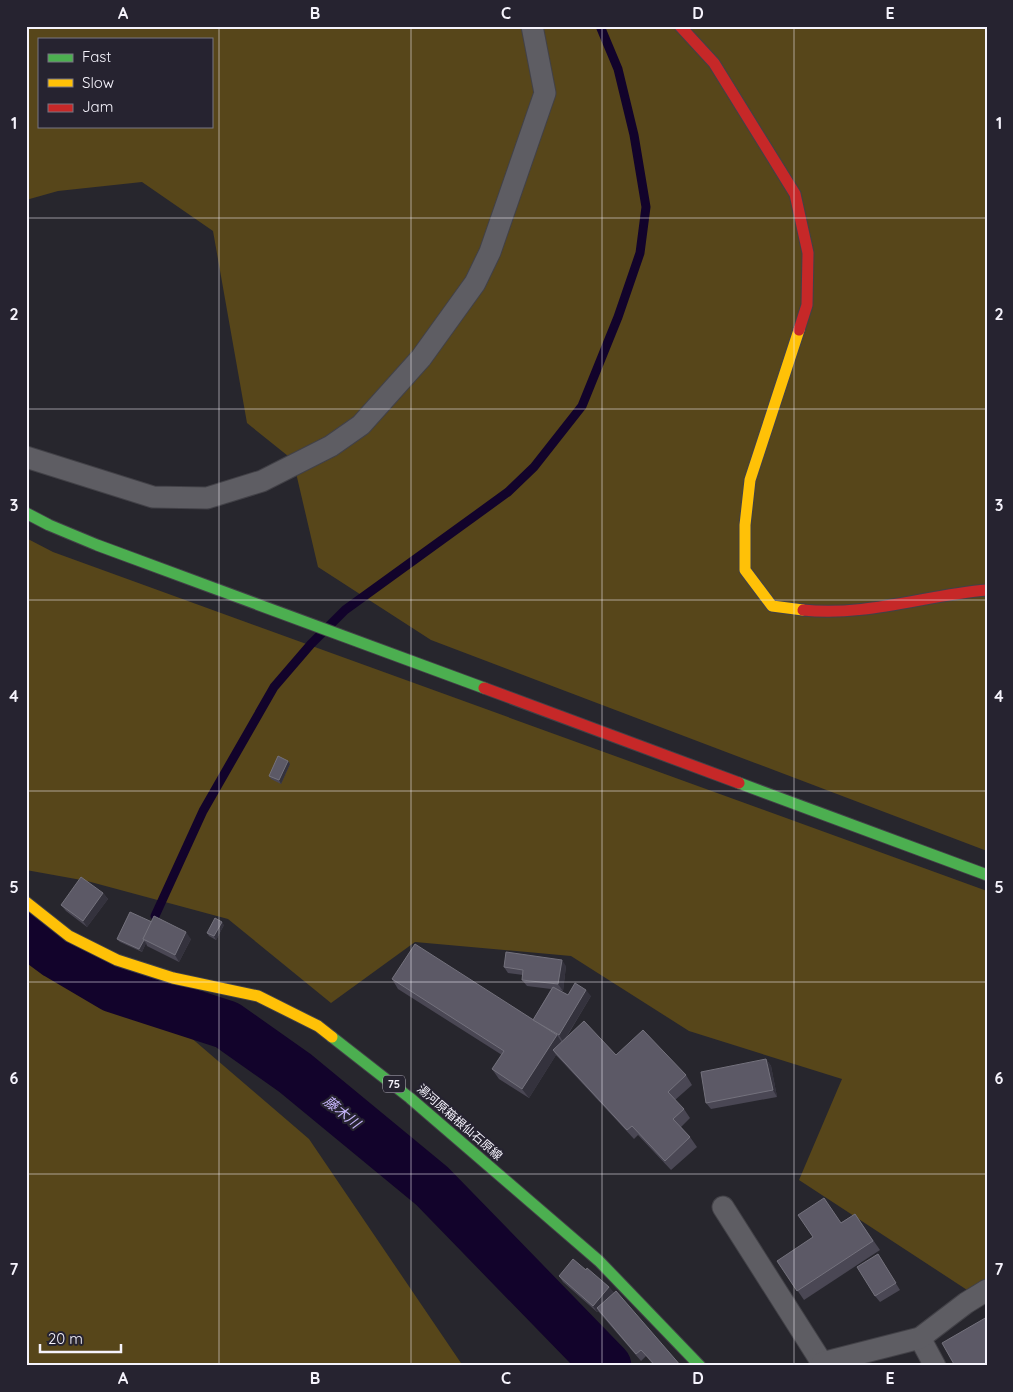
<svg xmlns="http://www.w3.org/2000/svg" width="1013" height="1392" font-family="Quicksand,'Noto Sans JP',sans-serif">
	<rect width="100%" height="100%" fill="#27262d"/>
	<g fill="#57461a" fill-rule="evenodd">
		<path d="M26 26H987V851L431 640 318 567 293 460 247 423 213 231 142 182 58 191 26 200ZM39 39H211V126H39Z"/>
		<path d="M26 538 53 552 987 891V1303L799 1180 842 1079 689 1031 571 956 415 942 331 1003 228 919 87 881 26 870Z"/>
		<path d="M26 945 102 993 182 1030 309 1139 463 1366H26Z"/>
	</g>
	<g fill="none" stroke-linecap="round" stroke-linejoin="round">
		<g stroke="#12032b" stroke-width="9">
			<path d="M155 916 203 811 274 687 311 644 345 610 508 492 534 467 582 406 618 317 640 253 646 207 634 135 618 69 600 26"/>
			<path d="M127 980V993"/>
		</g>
		<path stroke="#12032b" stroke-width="49" d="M26 932 57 955 113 988 227 1025 295 1073 432 1186 607 1366"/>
		<g stroke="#424147" stroke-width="23">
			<g id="street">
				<path d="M26 457 153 497 207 498 262 481 331 446 361 425 421 358 475 283 490 252 545 93 532 26"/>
				<path d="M723 1207 824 1366"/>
				<path d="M920 1338 935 1366"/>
				<path d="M822 1363 920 1338 966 1303 987 1290"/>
			</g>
		</g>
		<g stroke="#424147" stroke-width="13">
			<g id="fast">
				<path d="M26 513 49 525 97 545 484 688"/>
				<path d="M739 783 987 875"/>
				<path d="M332 1037 410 1098 599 1261 700 1366"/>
			</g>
		</g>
		<g stroke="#424147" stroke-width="13">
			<g id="slow">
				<path d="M799 330 750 480 745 525V570L772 606 803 610"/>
				<path d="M26 902 69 936 117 960 173 978 258 996 318 1026 332 1037"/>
			</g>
		</g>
		<g stroke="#424147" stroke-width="13">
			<g id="jam">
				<path d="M680 26 714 63 795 194 808 253 807 305 799 330"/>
				<path d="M803 610C865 617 926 595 987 590"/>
				<path d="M484 688 739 783"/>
			</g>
		</g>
		<use href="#street" stroke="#5e5d63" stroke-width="21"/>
		<use href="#fast" stroke="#4caf50" stroke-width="11"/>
		<use href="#slow" stroke="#ffc107" stroke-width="11"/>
		<use href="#jam" stroke="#c62828" stroke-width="11"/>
	</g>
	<g fill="#4a4754">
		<path d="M288 761 290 764 281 784 271 779 269 776Z"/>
		<path d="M103 893 108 899 87 927 66 911 61 905Z"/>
		<path d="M224 925 216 940 209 936 207 933Z"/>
		<path d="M117 939H191L179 962 147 946 146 943 142 952 120 942Z"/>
		<path d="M566 966 563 991 559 990 568 995 591 996 566 1038 616 1055 686 1075 692 1085 675 1100 684 1109 690 1118 681 1127 690 1137 697 1147 671 1170 638 1135 634 1139 556 1055 529 1098 499 1079 492 1069 502 1055 398 989 392 979 533 1020 551 989 527 986 522 980 523 975 508 973 504 967Z"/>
		<path d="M766 1059 771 1066 777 1097 711 1109 706 1103Z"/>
		<path d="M855 1214 880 1250 804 1300 777 1261Z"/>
		<path d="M878 1254 900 1290 880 1302 875 1296Z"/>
		<path d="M586 1270 609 1287 614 1293 681 1366H654L646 1356 641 1361 598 1311 597 1312 563 1282 559 1276Z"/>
	</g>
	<g fill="#34323d">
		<path d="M288 761 290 764 281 784 279 780Z"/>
		<path d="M103 893 108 899 87 927 83 921Z"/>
		<path d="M222 922 224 925 216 940 214 936Z"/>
		<path d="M186 932 191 939 179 962 175 955Z"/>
		<path d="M143 940 146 943 142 952 139 949Z"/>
		<path d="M562 960 566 966 563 991 558 984Z"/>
		<path d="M586 990 591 996 563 1042 559 1035Z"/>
		<path d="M557 1035 563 1044 553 1050 556 1055 529 1098 522 1089Z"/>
		<path d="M766 1059 771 1066 777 1097 773 1090Z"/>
		<path d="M609 1287 614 1293 597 1312 593 1306Z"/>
	</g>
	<g fill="#5c5966" stroke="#74727d">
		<path d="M278 756 288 761 279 780 269 776Z"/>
		<path d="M81 877 103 893 83 921 61 905Z"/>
		<path d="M130 912 152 922 143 939 144 940 139 949 117 939Z"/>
		<path d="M154 916 186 932 175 955 143 939Z"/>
		<path d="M215 918 222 922 214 936 207 933Z"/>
		<path d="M415 944 557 1035 522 1089 492 1069 504 1051 392 979Z"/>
		<path d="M506 952 562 960 558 984 522 980 523 970 504 967Z"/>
		<path d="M575 983 586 990 559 1035 533 1020 553 987 568 995Z"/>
		<path d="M584 1021 616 1055 643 1030 686 1075 668 1092 684 1109 673 1119 690 1137 665 1161 632 1126 627 1130 553 1050Z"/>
		<path d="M766 1059 773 1090 706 1103 701 1072Z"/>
		<path d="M824 1198 841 1223 855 1214 873 1241 797 1291 777 1261 813 1237 798 1215Z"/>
		<path d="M878 1254 896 1283 875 1296 857 1267Z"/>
		<path d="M573 1259 586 1270 587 1268 609 1287 593 1306 559 1276Z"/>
		<path d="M616 1291 681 1366H654L655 1365 641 1350 636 1354 597 1308Z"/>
		<path d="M987 1317V1366H955L942 1343Z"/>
	</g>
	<path fill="none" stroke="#f5f3fc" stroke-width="1" stroke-opacity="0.55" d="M219 26V1366M411 26V1366M602 26V1366M794 26V1366M26 218H987M26 409H987M26 600H987M26 791H987M26 982H987M26 1174H987"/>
	<g text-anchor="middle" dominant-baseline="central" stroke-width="4.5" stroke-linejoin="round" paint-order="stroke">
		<rect fill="#262330" stroke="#b7b5bf" stroke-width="1" x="383" y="1075.5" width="22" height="17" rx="4"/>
		<g font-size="11" font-weight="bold" fill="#f5f3fc">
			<text x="394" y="1084">75</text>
		</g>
		<g font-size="12" fill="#f5f3fc" stroke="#262330">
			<text transform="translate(460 1122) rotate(41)">湯河原箱根仙石原線</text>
		</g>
		<g font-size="14" font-style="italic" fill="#c7b6fb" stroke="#262330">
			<text transform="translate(342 1112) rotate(39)">藤木川</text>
		</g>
	</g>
	<rect width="1013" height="1392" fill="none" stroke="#262330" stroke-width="55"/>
	<rect x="38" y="38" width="175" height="90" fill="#262330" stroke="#797682"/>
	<rect x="48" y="54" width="25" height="8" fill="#4caf50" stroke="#797682"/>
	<text x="82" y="62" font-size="15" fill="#f5f3fc">Fast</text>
	<rect x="48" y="79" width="25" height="8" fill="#ffc107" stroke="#797682"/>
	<text x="82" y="88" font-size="15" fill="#f5f3fc">Slow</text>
	<rect x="48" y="104" width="25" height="8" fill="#c62828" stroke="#797682"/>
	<text x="82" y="112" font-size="15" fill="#f5f3fc">Jam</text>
	<path d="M40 1344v8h81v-8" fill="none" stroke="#f5f3fc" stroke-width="2.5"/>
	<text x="48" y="1344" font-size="15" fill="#f5f3fc" stroke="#262330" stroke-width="4" paint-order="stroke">20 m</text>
	<rect x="28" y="28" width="958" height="1336" fill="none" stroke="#f5f3fc" stroke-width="2"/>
	<g font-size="16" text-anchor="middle" font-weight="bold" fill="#f5f3fc">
		<text x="123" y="19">A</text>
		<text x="315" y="19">B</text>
		<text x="506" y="19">C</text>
		<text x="698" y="19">D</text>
		<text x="890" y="19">E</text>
		<text x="14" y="129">1</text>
		<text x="999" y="129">1</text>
		<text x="14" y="320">2</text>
		<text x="999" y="320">2</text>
		<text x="14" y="511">3</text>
		<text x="999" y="511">3</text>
		<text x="14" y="702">4</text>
		<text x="999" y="702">4</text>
		<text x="14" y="893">5</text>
		<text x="999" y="893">5</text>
		<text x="14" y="1084">6</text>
		<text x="999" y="1084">6</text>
		<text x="14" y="1275">7</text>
		<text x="999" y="1275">7</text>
		<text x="123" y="1384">A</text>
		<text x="315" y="1384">B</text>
		<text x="506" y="1384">C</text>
		<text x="698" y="1384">D</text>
		<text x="890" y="1384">E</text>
	</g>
</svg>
